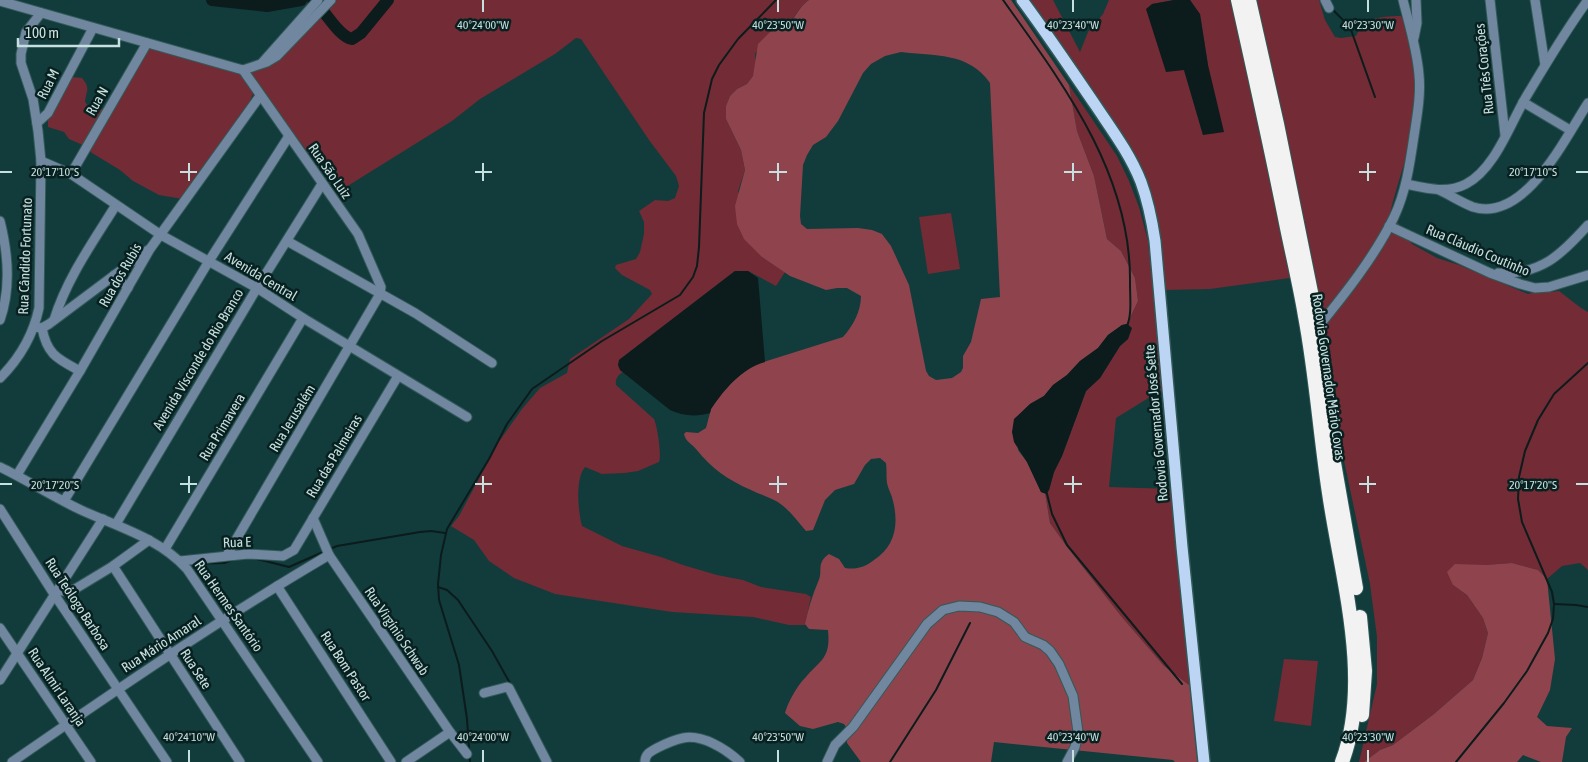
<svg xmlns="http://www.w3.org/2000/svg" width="1588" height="762" font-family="'Asap Condensed',sans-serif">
	<rect width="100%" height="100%" fill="#113c3b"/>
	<g fill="#732b35">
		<path d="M333 0H809C794 10 793 30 771 31L755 54 756 64 753 76 747 84 737 89 730 96 726 106V119L741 150 745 170 738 191 762 257 785 272 776 286 748 271H735L619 360 620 370 623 372C618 375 615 379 616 385L654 419C657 425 662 455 659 462L638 471 625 473 602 474 585 467C575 479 578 511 582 526L622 546 661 557 683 565 717 575 743 580 761 587 806 594 811 597 805 625H789L753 617 672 612 555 594 514 578 489 561 474 540 451 526 459 516 498 443 522 409 540 388 567 373 570 359 629 319 652 294 650 290 622 275 615 268 616 265 636 259 640 252 644 234V222L639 211 655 200 668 201 675 198 679 186 676 176 649 140 581 39 576 38 555 54 480 99 452 121 338 192 263 93 255 92 252 96 250 102 231 134 183 199 159 195 133 181 120 170 92 153 85 146 69 139 64 132 48 127V116L62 96 65 86 72 77 82 78C91 88 86 91 85 102 89 108 98 112 105 108 118 100 140 62 150 47L252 69Z"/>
		<path d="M1027 0H1053L1080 52 1088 32 1103 14 1109 0H1174L1152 4 1184 70 1203 135 1208 65 1200 15 1190 0H1233L1290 278 1210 289 1165 290 1162 261 1151 204Z"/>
		<path d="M1256 0H1319L1325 20 1335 37 1341 38 1356 36C1358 33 1359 28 1362 25 1370 17 1390 16 1401 16 1413 40 1421 91 1416 118 1410 151 1397 182 1390 214L1399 224 1412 244 1437 258 1459 265 1528 294C1538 291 1548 293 1559 291L1581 308 1588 312V570L1580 563 1562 566 1547 579 1538 570 1512 563 1485 565 1453 585 1467 595 1483 618 1488 633 1482 658 1473 680 1434 714 1393 745 1380 750 1364 762H1359L1377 684V637L1370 584 1334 413 1328 351 1309 243Z"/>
		<path d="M1069 85 1117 156 1129 181 1139 207 1148 241 1163 389 1116 418 1109 487 1173 489 1193 688 1164 666 1121 616 1065 544 1050 523 1045 493 1049 490 1054 472 1062 456 1086 391 1100 378 1120 346 1128 339 1129 325 1127 324 1138 301 1135 278 1121 251 1107 239 1094 176 1077 131Z"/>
		<path d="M951 213 960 269 928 274 919 217Z"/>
		<path d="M1284 659 1318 661 1311 726 1274 721Z"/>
	</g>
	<g fill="#8f444d" fill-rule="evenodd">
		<path d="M809 0H1011L1069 85 1077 131 1094 176 1107 239 1121 251 1135 278 1138 301 1127 324 1122 325 1108 335 1098 348 1080 361 1067 375 1053 385 1044 396 1030 404 1015 419 1018 450 1027 462 1041 492 1045 493 1050 523 1065 544 1121 616 1164 666 1193 688 1201 762H1175L1173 760 994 742 991 762H861L847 743 846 727 844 724 838 722 813 729 800 726 785 713C788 702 797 686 805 678 820 660 831 659 828 630L809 629 805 624C808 610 812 596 818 582 824 571 815 564 829 554L839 559 845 568C856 570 865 567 874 560 895 546 899 525 893 501 892 495 888 489 887 483 886 476 887 470 886 463L880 458 871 459 865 465 854 484 835 490 825 500 813 530 806 531C798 522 791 512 782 505 773 498 761 495 751 490 728 480 711 468 696 449 691 443 686 442 684 434L686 432 698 433 706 428 711 409 721 394 735 379 754 365 843 337C853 326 861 311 861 296L847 288H837L826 290 790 276 762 257 744 239 737 224 735 206 745 170 741 150 726 119V106L730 96 737 89 747 84 753 76 758 44 771 31C794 30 794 10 809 0ZM901 52C934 56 969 52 990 83L1000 297 981 299 971 342 963 356V368L961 372 952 378 936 380 929 376 926 371 909 285 891 246 882 234 872 230 858 228 807 229 801 224 800 216 803 165 807 155 813 145 826 137 838 121 863 73 871 64 885 56Z"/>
		<path d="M1512 563 1538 570 1547 579 1555 659 1550 690 1537 717 1547 726 1572 728 1566 737 1562 762H1541L1523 755 1517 762H1364L1380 750 1393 745 1434 714 1473 680 1482 658 1488 633 1483 618 1467 595 1453 585 1447 572 1455 564 1485 565Z"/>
	</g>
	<g fill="#0c1b1b">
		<path d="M1174 0H1190L1200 14 1208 65 1224 132 1203 135 1184 70 1166 72 1146 9 1152 4Z"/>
		<path d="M735 271H748L758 278 765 362C741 369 725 389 711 409L710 413C697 417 682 416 670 410L620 370 618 365 619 360Z"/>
		<path d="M1127 324 1132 328 1128 339 1120 346 1100 378 1086 391 1062 456 1054 472 1049 490 1046 494 1041 492 1027 462 1014 442 1012 432 1014 419 1030 404 1044 396 1053 385 1067 375 1080 361 1098 348 1108 335 1122 325Z"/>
	</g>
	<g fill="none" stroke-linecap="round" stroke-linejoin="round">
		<g stroke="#0c1b1b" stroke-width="2">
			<path d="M1003 0C1064 85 1132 175 1130 284 1130 298 1132 314 1127 326"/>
			<path d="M1332 9 1350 27 1375 97"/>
			<path d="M1046 490 1052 514 1067 545 1182 684"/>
			<path d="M330 549 337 546 420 532 431 531 445 533"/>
			<path d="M257 559 289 567 323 552"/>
			<path d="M188 564 224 563 233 560"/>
			<path d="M438 587 447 590 458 600 492 651 511 685"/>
			<path d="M1554 604 1576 605 1588 607"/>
			<path d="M470 762 467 719 459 665 439 600 438 584 441 555 447 529 489 459 507 424 532 389 602 341 680 295 693 277 697 266 699 247 704 113 712 79 719 65 738 39 776 0"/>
			<path d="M890 762 936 690 970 623"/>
			<path d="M1456 762 1504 703 1527 671 1548 633 1553 619 1554 604 1552 592 1522 522 1518 499 1519 477 1525 451 1538 420 1554 394 1588 363"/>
		</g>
		<g stroke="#0c1b1b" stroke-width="12">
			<path d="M212 0 267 6 301 0"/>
			<path d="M313 0C325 10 338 36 352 39L361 33 388 0"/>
		</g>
		<g stroke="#315a59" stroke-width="11">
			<g id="minor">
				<path d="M1325 0 1329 8"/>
				<path d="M1490 0 1505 135"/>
				<path d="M1535 0 1545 65"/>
				<path d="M0 1 243 70 267 62 277 56 331 0"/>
				<path d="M1414 38 1417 23 1416 0"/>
				<path d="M262 63 318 0"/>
				<path d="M1523 102 1570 130"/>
				<path d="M37 123 48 113 93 28"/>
				<path d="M41 161 71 174 161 235 257 288 303 318 467 417"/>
				<path d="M71 174 147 43"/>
				<path d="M1406 184C1425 188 1447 194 1466 184 1495 169 1510 124 1526 97 1546 64 1565 31 1588 0"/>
				<path d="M1439 190C1450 195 1462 203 1473 207 1525 223 1565 138 1588 103"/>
				<path d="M0 221C8 253 11 289 0 320"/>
				<path d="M1389 226 1490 273 1520 284 1535 288 1549 287 1588 275"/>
				<path d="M287 241 415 313 492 363"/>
				<path d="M1498 273C1541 275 1561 255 1588 225"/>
				<path d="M114 275 128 288"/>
				<path d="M54 320C67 278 93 242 116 205"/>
				<path d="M34 327 42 328 49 324 148 250"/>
				<path d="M1318 327C1345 294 1375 256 1394 217 1406 192 1410 163 1414 136 1417 116 1421 95 1419 75 1417 49 1409 24 1403 0"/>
				<path d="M42 328C47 355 58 359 80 371"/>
				<path d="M0 378C20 358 33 336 39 308L41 161 38 131 33 99 21 63V54L26 32 41 13"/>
				<path d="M0 467C27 480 53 497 81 510 118 527 159 538 187 569L318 762"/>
				<path d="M17 475 80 371 150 249 260 96"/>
				<path d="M64 501 209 261 289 136"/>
				<path d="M0 509 54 594 167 762"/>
				<path d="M313 518 329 555 450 732 467 754"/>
				<path d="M116 524 257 288 322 184"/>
				<path d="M165 549 303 318"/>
				<path d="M227 555 380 294 381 287 358 234 243 70"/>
				<path d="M180 561 248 554 283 556 294 550 398 376"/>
				<path d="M113 566 240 762"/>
				<path d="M277 586 391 762"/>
				<path d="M57 591H68L75 589 113 566 149 540"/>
				<path d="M0 628 91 762"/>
				<path d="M0 680 103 519"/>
				<path d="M484 693 507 687 509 688 547 762"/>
				<path d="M12 762C116 690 220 619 329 555"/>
				<path d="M406 762 450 732"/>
				<path d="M645 762C645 754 650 752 657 748 665 744 673 740 683 738 702 734 726 749 740 762"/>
				<path d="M827 762 835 745 853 727 927 624 943 610 959 606 980 607 998 612 1014 622 1025 637 1043 645 1050 651 1059 664 1073 696 1078 732 1075 747 1067 762"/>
			</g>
		</g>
		<g stroke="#315a59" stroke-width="14">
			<path id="major" d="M1022 0C1048 35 1072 71 1096 106 1112 130 1130 154 1141 182 1148 201 1152 221 1155 241L1182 547 1204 762"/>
		</g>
		<g stroke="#315a59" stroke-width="16">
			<g id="highway">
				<path d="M1238 0C1255 76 1272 152 1287 228 1293 257 1300 286 1305 316 1316 374 1320 434 1329 493 1341 576 1373 680 1342 762"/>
				<path d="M1249 0 1277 124 1318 327 1330 440 1356 588"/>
				<path d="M1360 617 1365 671 1362 715"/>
			</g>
		</g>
		<use href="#minor" stroke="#71869f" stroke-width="9"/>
		<use href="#major" stroke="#bcd5f5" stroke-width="11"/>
		<use href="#highway" stroke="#f2f2f2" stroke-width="14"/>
	</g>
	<path fill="none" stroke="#c5e0df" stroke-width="2" d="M483 0V12M778 0V12M1073 0V12M1368 0V12M189 163V181M483 163V181M778 163V181M1073 163V181M1368 163V181M0 172H12M180 172H197M475 172H492M769 172H787M1064 172H1082M1359 172H1376M1576 172H1588M189 476V493M483 476V493M778 476V493M1073 476V493M1368 476V493M0 484H12M180 484H197M475 484H492M769 484H787M1064 484H1082M1359 484H1376M1576 484H1588M189 750V762M483 750V762M778 750V762M1073 750V762M1368 750V762"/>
	<g text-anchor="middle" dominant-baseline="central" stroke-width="5" stroke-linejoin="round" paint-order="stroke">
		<g font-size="14" fill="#c5e0df" stroke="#092020">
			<text transform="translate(1484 69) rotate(-96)">Rua Três Corações</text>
			<text transform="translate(48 84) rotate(-63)">Rua M</text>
			<text transform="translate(97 101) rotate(-60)">Rua N</text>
			<text transform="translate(330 171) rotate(55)">Rua São Luiz</text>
			<text transform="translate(1478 250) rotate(23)">Rua Cláudio Coutinho</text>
			<text transform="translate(25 256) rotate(-88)">Rua Cândido Fortunato</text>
			<text transform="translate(120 275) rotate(-60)">Rua dos Rubis</text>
			<text transform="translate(261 276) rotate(31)">Avenida Central</text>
			<text transform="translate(198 359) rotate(-59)">Avenida Visconde do Rio Branco</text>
			<text transform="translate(1329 377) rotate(82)">Rodovia Governador Mário Covas</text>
			<text transform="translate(292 418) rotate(-59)">Rua Jerusalém</text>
			<text transform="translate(1156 423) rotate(-95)">Rodovia Governador José Sette</text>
			<text transform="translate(222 427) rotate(-59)">Rua Primavera</text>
			<text transform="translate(334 456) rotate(-59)">Rua das Palmeiras</text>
			<text transform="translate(237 542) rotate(-2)">Rua E</text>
			<text transform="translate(78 604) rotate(57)">Rua Teólogo Barbosa</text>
			<text transform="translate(229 606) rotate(55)">Rua Hermes Santório</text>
			<text transform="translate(397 631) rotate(56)">Rua Virgínio Schwab</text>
			<text transform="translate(161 644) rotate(-33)">Rua Mário Amaral</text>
			<text transform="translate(346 666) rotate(57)">Rua Bom Pastor</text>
			<text transform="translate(196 669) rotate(57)">Rua Sete</text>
			<text transform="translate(57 687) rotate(56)">Rua Almir Laranja</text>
		</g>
	</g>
	<g font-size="12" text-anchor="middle" fill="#c5e0df" stroke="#092020" stroke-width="5" stroke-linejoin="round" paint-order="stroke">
		<text x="483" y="29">40°24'00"W</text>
		<text x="778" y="29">40°23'50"W</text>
		<text x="1073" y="29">40°23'40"W</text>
		<text x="1368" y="29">40°23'30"W</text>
		<text x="55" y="176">20°17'10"S</text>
		<text x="1533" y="176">20°17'10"S</text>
		<text x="55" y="489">20°17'20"S</text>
		<text x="1533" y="489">20°17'20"S</text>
		<text x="189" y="741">40°24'10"W</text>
		<text x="483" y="741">40°24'00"W</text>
		<text x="778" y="741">40°23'50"W</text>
		<text x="1073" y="741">40°23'40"W</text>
		<text x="1368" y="741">40°23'30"W</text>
	</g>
	<path d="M18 38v8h101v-8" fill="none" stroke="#c5e0df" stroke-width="2.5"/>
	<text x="25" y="38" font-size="15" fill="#c5e0df" stroke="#092020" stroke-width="4" paint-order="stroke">100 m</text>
</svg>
